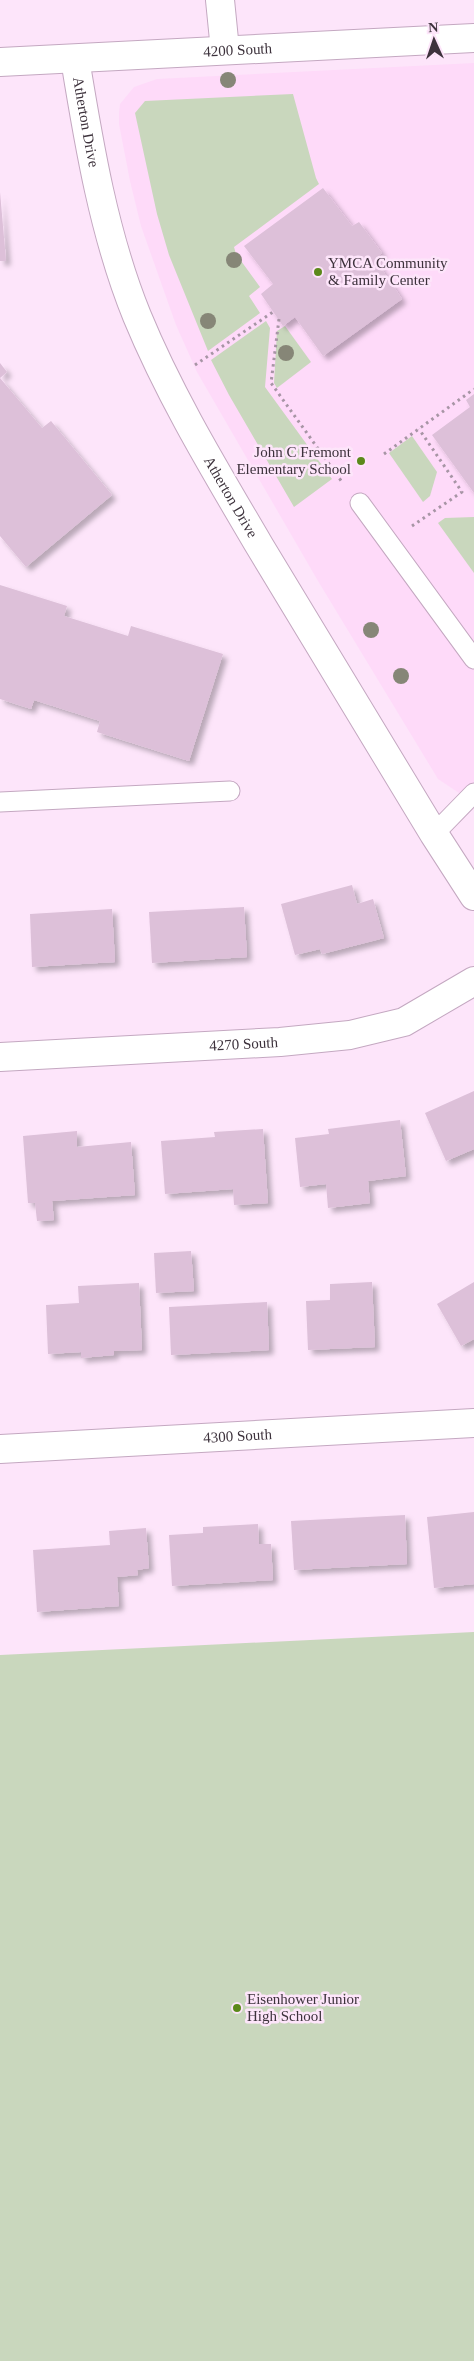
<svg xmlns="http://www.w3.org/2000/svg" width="474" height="2361" font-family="Georgia,serif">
	<defs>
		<filter id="shadow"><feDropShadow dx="4.5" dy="4.5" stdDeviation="2.5" flood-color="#0004"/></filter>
	</defs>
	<rect width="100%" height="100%" fill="#fde5fa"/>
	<path fill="#fedaf9" d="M474 63V803L438 779 318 581 197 372 176 325 141 226 130 181 119 124V113L120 104 134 87 157 79Z"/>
	<g fill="#c9d7bd">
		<path d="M293 94 316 178 319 184 234 247 236 254 260 287 249 296 260 313 208 351 169 255 157 214 135 113 145 101Z"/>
		<path d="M266 321 270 328 265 387 332 479 294 507 229 395 211 360Z"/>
		<path d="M285 326 311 362 277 388 274 383 277 331Z"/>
		<path d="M412 436 437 472 430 496 423 502 389 453Z"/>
		<path d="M474 517V573L438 523 445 518Z"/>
		<path d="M474 1632V2361H0V1655Z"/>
	</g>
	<g fill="#ddc0d9" filter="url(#shadow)">
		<path d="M323 188 352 226 359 222 382 253 375 259 402 299 323 356 295 317 283 326 261 294 273 284 244 246Z"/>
		<path d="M0 192 6 261H0Z"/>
		<path d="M0 363 7 372 0 378Z"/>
		<path d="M0 378 42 428 51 421 112 495 26 567 0 536Z"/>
		<path d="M474 394V493L432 435 470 407 466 400Z"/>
		<path d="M0 585 67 606 64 616 128 636 131 626 223 654 189 761 97 732 100 721 34 700 31 709 0 699Z"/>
		<path d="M352 885 357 904 373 899 384 938 322 954 320 949 295 955 281 904Z"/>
		<path d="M244 907 247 957 152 963 149 912Z"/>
		<path d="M112 909 115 962 32 967 30 914Z"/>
		<path d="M474 1091V1149L446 1161 425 1113Z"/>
		<path d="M400 1120 406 1176 368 1181 370 1203 328 1208 326 1184 300 1187 295 1138 329 1134 328 1129Z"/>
		<path d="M263 1129 268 1203 234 1205 233 1189 165 1194 161 1141 215 1137 214 1132Z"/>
		<path d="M77 1131V1147L131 1142 135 1195 52 1201 54 1220 37 1221 35 1203H28L23 1136Z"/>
		<path d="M191 1251 194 1291 156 1293 154 1253Z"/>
		<path d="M372 1282 375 1347 308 1350 306 1301 330 1300V1284Z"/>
		<path d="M474 1282V1339L461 1346 437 1304Z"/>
		<path d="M139 1283 142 1350 114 1351V1355L81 1358V1352L48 1354 46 1305 79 1303 78 1286Z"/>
		<path d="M267 1302 269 1350 171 1355 169 1307Z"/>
		<path d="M474 1512V1584L434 1588 427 1517Z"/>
		<path d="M405 1515 407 1564 294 1570 291 1521Z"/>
		<path d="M258 1524 259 1544H271L273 1580 172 1586 169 1535 203 1533V1527Z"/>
		<path d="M146 1528 149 1568 137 1570 138 1575 117 1577 119 1606 37 1612 33 1550 110 1545 109 1531Z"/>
	</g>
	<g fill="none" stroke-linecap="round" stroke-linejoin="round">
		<g stroke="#c4a8c1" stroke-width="21">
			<g id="service">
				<path d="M360 503 474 659"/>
				<path d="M0 802 230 791"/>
				<path d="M434 834 474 793"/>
			</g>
		</g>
		<g stroke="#c4a8c1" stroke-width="30">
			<g id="minor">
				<path d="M220 0 225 50"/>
				<path id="s1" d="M0 1057 280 1042 350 1035 404 1022 474 981"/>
				<path id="s2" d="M0 1449 474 1423"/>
			</g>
		</g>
		<g stroke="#c4a8c1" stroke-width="30">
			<g id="tertiary">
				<path id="s3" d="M75 59C89 145 104 235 137 316 170 396 215 470 259 545 317 642 376 738 434 834L474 896"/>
				<path id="s4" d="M0 62 474 38"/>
			</g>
		</g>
		<g stroke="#a795a5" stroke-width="3" stroke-dasharray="2.5 4" stroke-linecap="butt">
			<path d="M279 319 271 383 342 482"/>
			<path d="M195 365 273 312"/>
			<path d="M384 454 474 389"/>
			<path d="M412 526 462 492 419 429"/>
		</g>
		<use href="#service" stroke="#fff" stroke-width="19"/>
		<use href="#minor" stroke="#fff" stroke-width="28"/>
		<use href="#tertiary" stroke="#fff" stroke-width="28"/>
	</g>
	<g fill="#868677">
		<circle cx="228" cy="80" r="8"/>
		<circle cx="234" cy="260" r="8"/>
		<circle cx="208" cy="321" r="8"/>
		<circle cx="286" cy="353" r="8"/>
		<circle cx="371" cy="630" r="8"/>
		<circle cx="401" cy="676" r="8"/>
	</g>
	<g fill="#5b891a" stroke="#fde5fa" stroke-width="2">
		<circle cx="318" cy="272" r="5"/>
		<circle cx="361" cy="461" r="5"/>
		<circle cx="237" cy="2008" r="5"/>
	</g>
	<g text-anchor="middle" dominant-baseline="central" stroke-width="5" stroke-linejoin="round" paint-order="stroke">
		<g font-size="15" fill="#3d323c" stroke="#fde5fa">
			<text stroke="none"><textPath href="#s4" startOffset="238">4200 South</textPath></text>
			<text stroke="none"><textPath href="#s3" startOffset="64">Atherton Drive</textPath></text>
			<text stroke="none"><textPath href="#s3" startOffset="469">Atherton Drive</textPath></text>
			<text stroke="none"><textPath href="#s1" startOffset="244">4270 South</textPath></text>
			<text stroke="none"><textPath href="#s2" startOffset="238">4300 South</textPath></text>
		</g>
		<g font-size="15" fill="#3d323c" stroke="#fde5fa" text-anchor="start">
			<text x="328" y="263">YMCA Community<tspan x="328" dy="17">&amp; Family Center</tspan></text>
			<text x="351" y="452" text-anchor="end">John C Fremont<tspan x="351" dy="17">Elementary School</tspan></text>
			<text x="247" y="1999">Eisenhower Junior<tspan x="247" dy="17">High School</tspan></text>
		</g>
	</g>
	<g transform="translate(434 40) rotate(357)" stroke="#fde5fa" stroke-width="4" paint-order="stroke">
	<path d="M0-4L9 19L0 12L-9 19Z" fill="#3d323c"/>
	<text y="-8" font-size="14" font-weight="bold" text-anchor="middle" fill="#3d323c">N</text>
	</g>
</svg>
